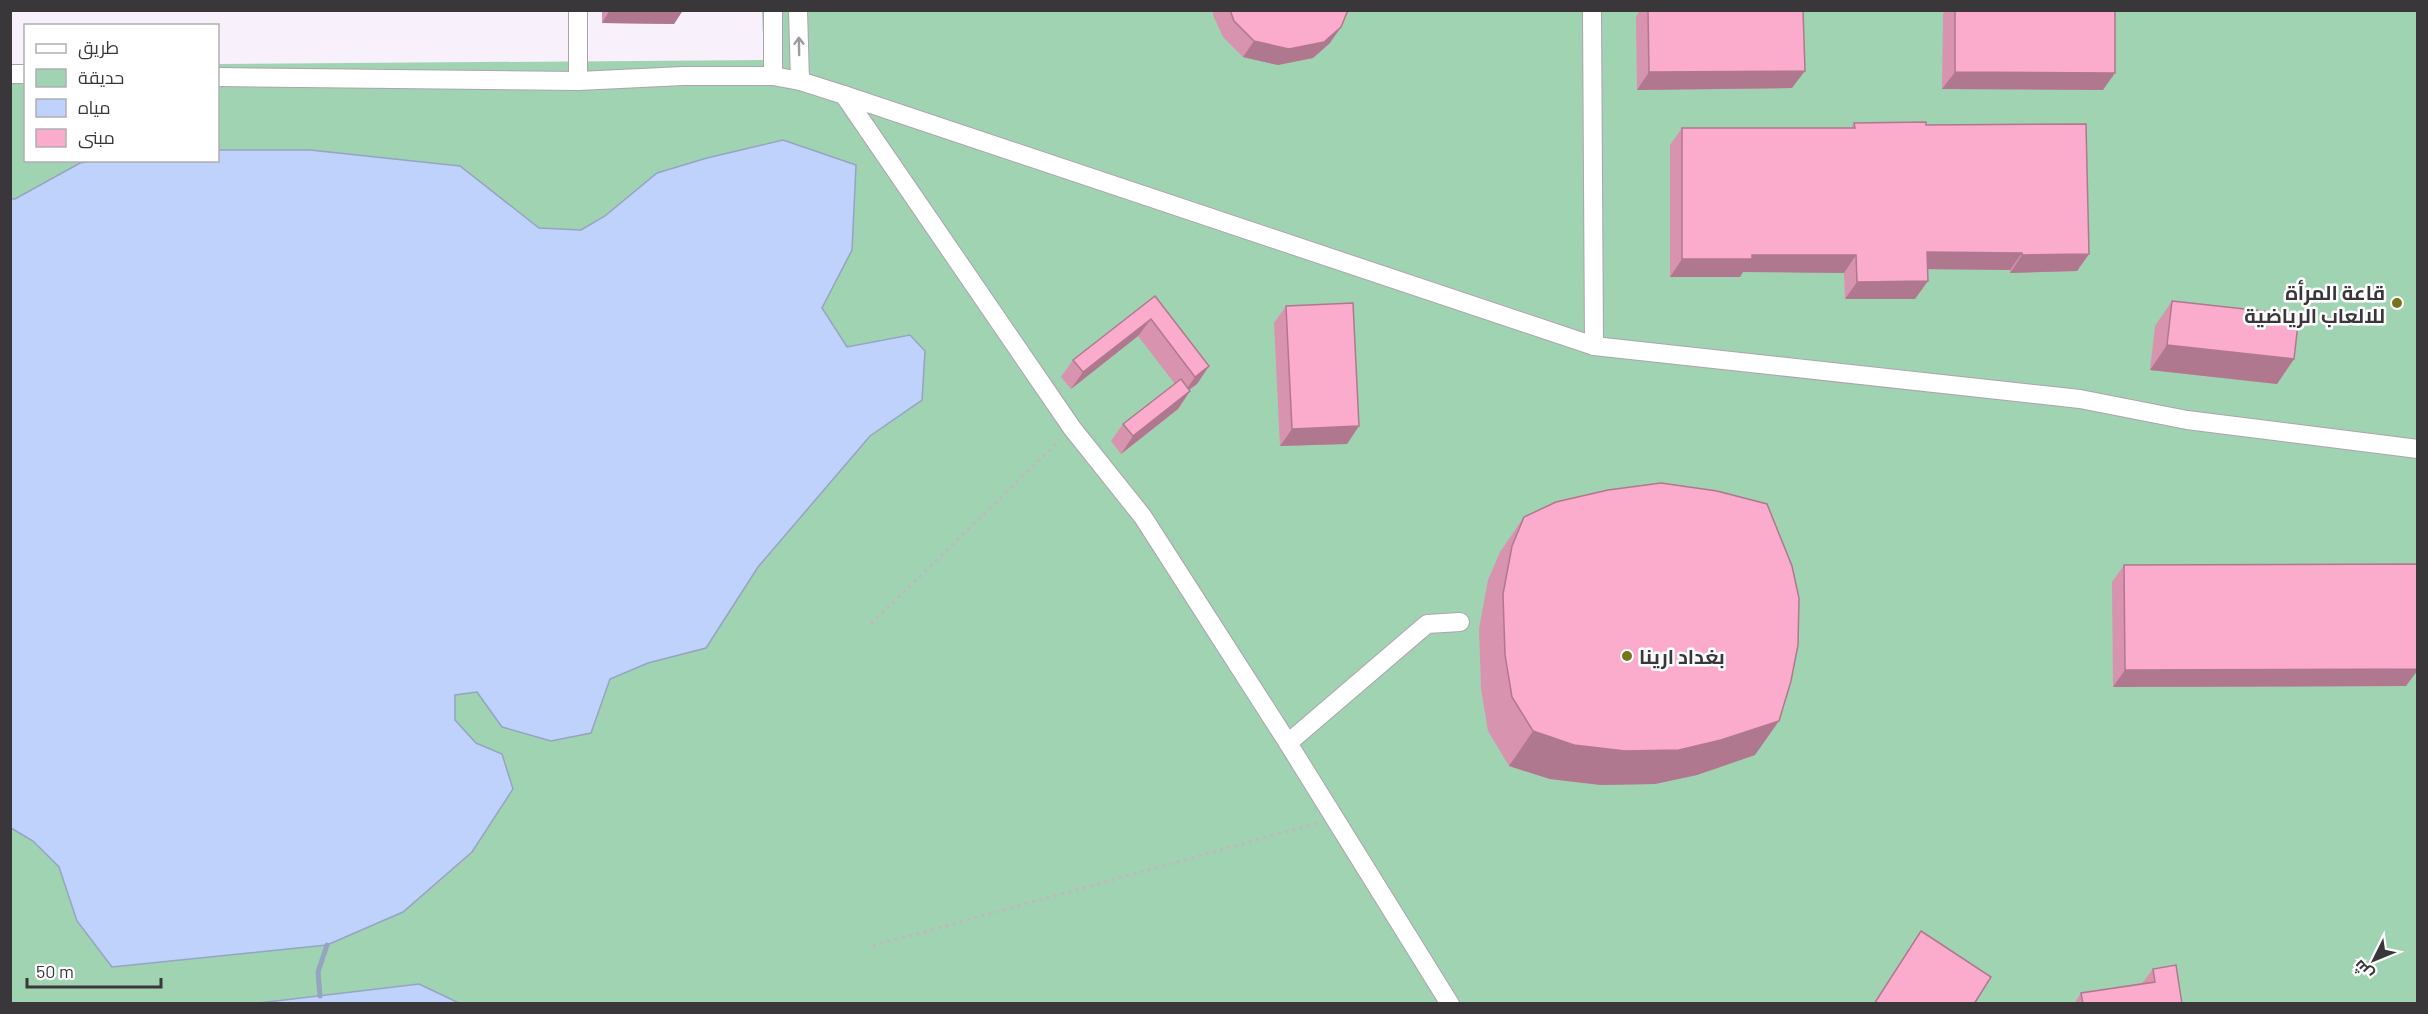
<svg xmlns="http://www.w3.org/2000/svg" width="2428" height="1014" font-family="Barlow,Cairo,sans-serif">
	<rect width="100%" height="100%" fill="#f8f0fa"/>
	<path fill="#a0d3b2" d="M762 11H2417V1003H11L10 66H25L26 160H218V64L764 60Z"/>
	<g fill="#bed2fb" stroke="#96a4c1" stroke-width="1.5">
		<path d="M783 140 856 165 852 250 822 308 847 347 910 335 925 351 922 400 870 436 758 567 706 648 648 663 610 679 591 733 551 741 502 727 477 692 455 695V720L476 743 502 754 513 789 472 852 403 912 327 945 112 967 77 921 59 867 33 841 11 828V199H15L80 163 101 160H218V150H310L460 166 539 228 581 230 605 216 657 173 707 158Z"/>
		<path d="M419 984 459 1003H259Z"/>
	</g>
	<g fill="none" stroke-linecap="round" stroke-linejoin="round">
		<path stroke="#96a4c1" stroke-width="5" d="M320 996 318 972 327 945"/>
		<g stroke="#aca4ad" stroke-width="20">
			<g id="minor">
				<path d="M578 10V81"/>
				<path d="M773 10V76"/>
				<path d="M798 10 800 81"/>
				<path d="M1592 10 1594 346"/>
				<path d="M10 74H26"/>
				<path d="M218 77 578 81 683 76H773L800 81 844 95 1072 428 1143 517 1288 743 1450 1004"/>
				<path d="M844 95 1594 346 2080 399 2187 420 2418 449"/>
				<path d="M1288 743 1427 624 1460 622"/>
			</g>
		</g>
		<g stroke="#bfb8c0" stroke-width="3" stroke-dasharray="3 4.5" stroke-linecap="butt">
			<path d="M871 624 1060 440"/>
			<path d="M873 946 1318 823"/>
		</g>
		<use href="#minor" stroke="#fff" stroke-width="18"/>
	</g>
	<g fill="#d893af">
		<path d="M602 10H683L674 24 602 23Z"/>
		<path d="M1213 10H1348L1330 43 1313 58 1278 65 1243 57 1223 37 1213 15Z"/>
		<path d="M1640 10H1803L1792 88 1637 90 1636 17Z"/>
		<path d="M1945 10H2115L2103 90 1942 89 1943 14Z"/>
		<path d="M1854 123 1926 125 2089 254 2077 271 2010 273V270L1927 269 1915 299H1845L1844 273 1743 272 1740 277H1670V145L1682 128H1851Z"/>
		<path d="M1155 296 1209 366 1197 384 1189 390 1190 391 1178 409 1121 454 1111 441 1123 424 1175 384 1138 336 1071 389 1061 377 1073 360Z"/>
		<path d="M2172 301 2294 359 2277 384 2150 370 2155 326Z"/>
		<path d="M1286 306 1359 426 1347 444 1280 446 1274 323Z"/>
		<path d="M1524 517 1755 755 1697 775 1655 784 1601 785 1550 779 1509 766 1488 731 1481 689 1479 629 1488 580 1500 552Z"/>
		<path d="M2124 565 2406 686 2113 687 2112 582Z"/>
		<path d="M1921 931 1974 1004H1874Z"/>
		<path d="M2153 969 2182 1004H2074L2081 993 2142 983Z"/>
	</g>
	<g fill="#b0788e">
		<path d="M229 10H251V11Z"/>
		<path d="M610 10H683L674 24 602 23Z"/>
		<path d="M1341 27 1330 43 1313 58 1278 65 1243 57 1254 41Z"/>
		<path d="M1805 71 1792 88 1637 90 1649 72Z"/>
		<path d="M1955 72 2115 73 2103 90 1942 89Z"/>
		<path d="M1927 252 2022 253 2010 270 1915 269Z"/>
		<path d="M2089 254 2077 271 2010 273 2022 255Z"/>
		<path d="M1752 255H1856L1844 273 1743 272 1740 277H1670L1682 259Z"/>
		<path d="M1928 281 1915 299H1845L1857 282Z"/>
		<path d="M1151 319 1138 336 1071 389 1083 372Z"/>
		<path d="M2167 345 2294 359 2277 384 2150 370Z"/>
		<path d="M1209 366 1197 384 1183 394 1195 377Z"/>
		<path d="M1190 391 1178 409 1121 454 1133 436Z"/>
		<path d="M1359 426 1347 444 1280 446 1292 429Z"/>
		<path d="M2418 669V670L2406 686 2113 687 2125 670Z"/>
		<path d="M1779 721 1755 755 1697 775 1655 784 1601 785 1550 779 1509 766 1533 731Z"/>
	</g>
	<g fill="#fbabcb" stroke="#b0788e" stroke-width="1.5">
		<path d="M1230 10H1348L1341 27 1324 42 1289 49 1254 41 1234 21Z"/>
		<path d="M1648 10H1803L1805 71 1649 72Z"/>
		<path d="M1955 10H2115V73L1955 72Z"/>
		<path d="M1926 122V125L2086 124 2089 254 2022 255V253L1927 252 1928 281 1857 282 1856 255H1752V259H1682V128H1855L1854 123Z"/>
		<path d="M1155 296 1209 366 1195 377 1151 319 1083 372 1073 360Z"/>
		<path d="M2172 301 2299 315 2294 359 2167 345Z"/>
		<path d="M1353 303 1359 426 1292 429 1286 306Z"/>
		<path d="M1181 379 1190 391 1133 436 1123 424Z"/>
		<path d="M1661 483 1717 491 1767 504 1792 566 1799 598 1798 645 1791 681 1779 721 1721 740 1679 750 1625 751 1574 745 1533 731 1512 697 1505 655 1503 594 1512 546 1524 517 1556 502 1608 490Z"/>
		<path d="M2418 564V669L2125 670 2124 565Z"/>
		<path d="M1921 931 1991 977 1974 1004H1874Z"/>
		<path d="M2176 965 2182 1004H2083L2081 993 2155 982 2153 969Z"/>
	</g>
	<defs><path id="oneway-shaft" d="M-6 0H5M1.5-3L5.5 0L1.5 3" fill="none" stroke-width="1.6" stroke-linecap="round" stroke-linejoin="round" transform="scale(1.5)"/></defs>
	<use stroke="#9c9b9d" href="#oneway-shaft" transform="translate(799 46) rotate(-91)"/>
	<g fill="#77751a" stroke="#fff" stroke-width="2">
		<circle cx="2397" cy="303" r="6"/>
		<circle cx="1627" cy="656" r="6"/>
	</g>
	<g text-anchor="middle" dominant-baseline="central" stroke-width="5" stroke-linejoin="round" paint-order="stroke">
		<g font-size="20" font-weight="bold" fill="#3a373b" stroke="#fff" text-anchor="end">
			<text x="2385" y="292">قاعة المرأة<tspan x="2385" dy="23">للالعاب الرياضية</tspan></text>
			<text x="1639" y="656" text-anchor="start">بغداد ارينا</text>
		</g>
	</g>
	<rect width="2428" height="1014" fill="none" stroke="#3a373b" stroke-width="24"/>
	<rect x="24" y="24" width="195" height="138" fill="#ffffff" stroke="#b0afb1" stroke-width="1.5"/>
	<rect x="36" y="44" width="30" height="9" fill="#ffffff" stroke="#b0afb1" stroke-width="1.5"/>
	<text x="78" y="54" font-size="18" fill="#3a373b">طريق</text>
	<rect x="36" y="69" width="30" height="18" fill="#a0d3b2" stroke="#b0afb1" stroke-width="1.5"/>
	<text x="78" y="84" font-size="18" fill="#3a373b">حديقة</text>
	<rect x="36" y="99" width="30" height="18" fill="#bed2fb" stroke="#b0afb1" stroke-width="1.5"/>
	<text x="78" y="114" font-size="18" fill="#3a373b">مياه</text>
	<rect x="36" y="129" width="30" height="18" fill="#fbabcb" stroke="#b0afb1" stroke-width="1.5"/>
	<text x="78" y="144" font-size="18" fill="#3a373b">مبنى</text>
	<g transform="translate(2374 960) rotate(227)" stroke="#ffffff" stroke-width="4.5" paint-order="stroke">
	<path d="M0-4.5L10 22L0 15L-10 22Z" fill="#3a373b"/>
	<text y="-9" font-size="16" font-weight="bold" text-anchor="middle" fill="#3a373b">ش</text>
	</g>
	<path d="M27 978v9h134v-9" fill="none" stroke="#3a373b" stroke-width="3"/>
	<text x="36" y="978" font-size="18" fill="#3a373b" stroke="#ffffff" stroke-width="4.5" paint-order="stroke">50 m</text>
</svg>
